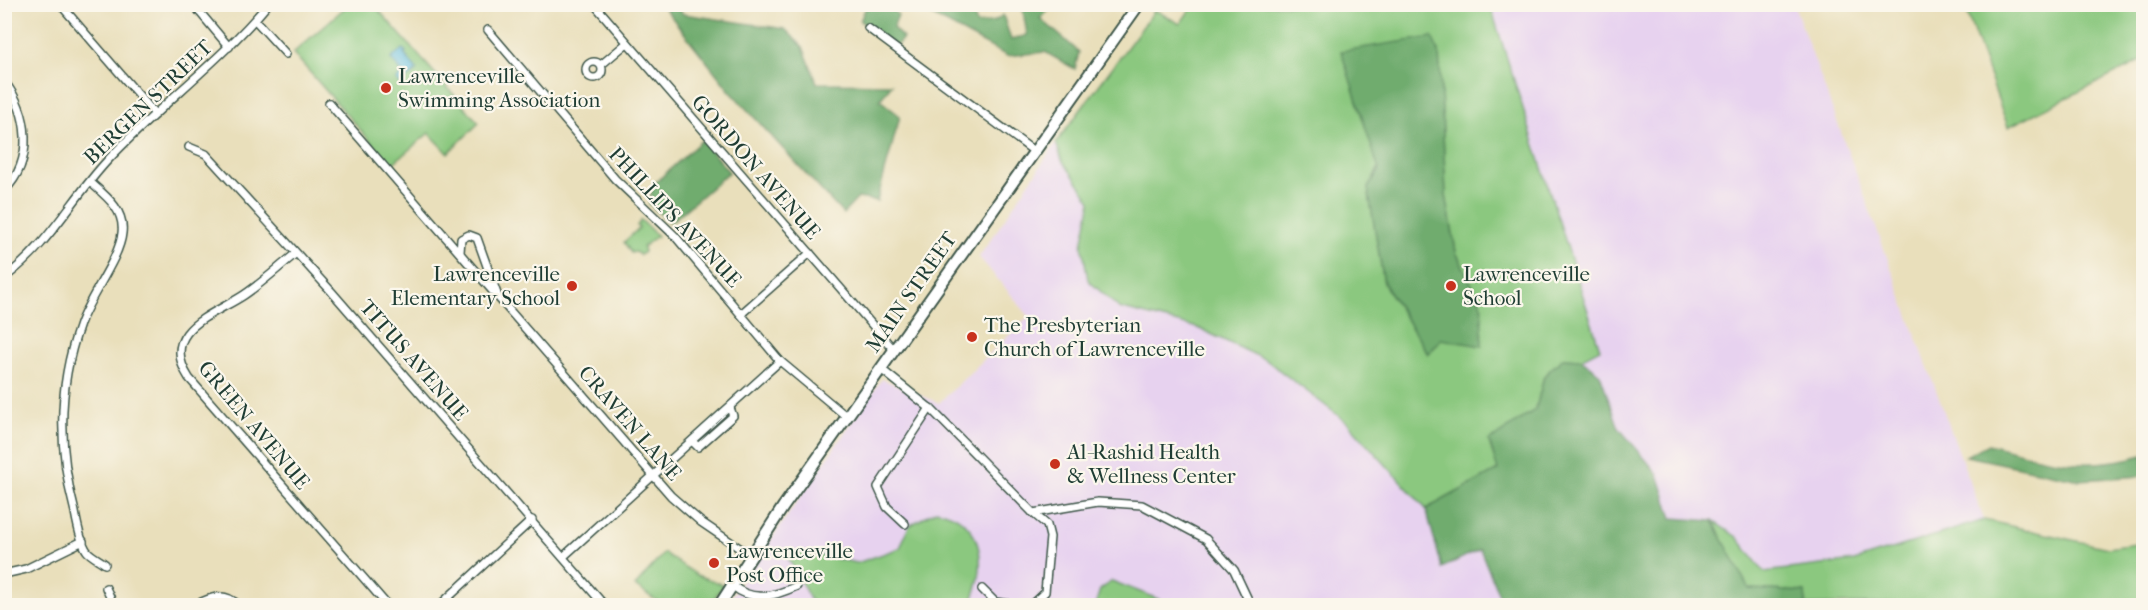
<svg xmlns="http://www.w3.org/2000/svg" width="2148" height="610" font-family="'IM FELL French Canon',serif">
	<rect width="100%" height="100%" fill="#fbf7ec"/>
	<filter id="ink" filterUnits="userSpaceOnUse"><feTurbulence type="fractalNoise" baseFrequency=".0167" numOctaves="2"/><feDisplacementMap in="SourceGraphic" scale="12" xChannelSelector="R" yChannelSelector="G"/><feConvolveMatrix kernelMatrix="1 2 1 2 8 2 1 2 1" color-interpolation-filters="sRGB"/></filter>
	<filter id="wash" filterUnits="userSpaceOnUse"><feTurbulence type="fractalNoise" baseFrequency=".008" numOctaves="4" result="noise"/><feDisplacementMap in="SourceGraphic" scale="24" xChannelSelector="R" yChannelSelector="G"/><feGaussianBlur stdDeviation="1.35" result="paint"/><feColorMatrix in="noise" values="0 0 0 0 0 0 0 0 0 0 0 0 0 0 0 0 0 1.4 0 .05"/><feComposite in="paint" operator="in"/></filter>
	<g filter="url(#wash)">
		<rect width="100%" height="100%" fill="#e9dfbb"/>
		<path fill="#e7d2ef" d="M1193 4 1794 5 1984 520 2048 605 725 606 882 379 939 403 1029 316 979 257 1056 143 1155 10 1180 24Z"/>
		<g fill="#8bc87f" stroke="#55825a" stroke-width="1.5" fill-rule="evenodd">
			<path d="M348 5H374L479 123 448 153 429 133 391 165 293 53Z"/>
			<path d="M1193 5H1490L1600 349 1581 359 1563 358 1544 376 1536 409 1489 441 1498 470 1426 509 1348 423 1266 360 1198 328 1119 308 1088 280 1082 245 1091 201 1062 160 1056 143 1155 10 1180 24ZM1439 52 1446 195 1456 252 1482 306 1441 339 1428 354 1384 284 1368 188Z"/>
			<path d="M1964 5H2143V60L2008 127Z"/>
			<path d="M641 220 657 236 643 247 644 252 640 255 635 252 631 253 624 242 639 228 637 226Z"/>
			<path d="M936 510C985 519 988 566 970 605H813L786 554 809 553 857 563 900 548 909 526Z"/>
			<path d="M1984 520 2108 548 2143 543V605L1949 606 1906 603 1806 605 1805 592 1749 589 1713 521 1737 537 1764 572 1854 561Z"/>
			<path d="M664 553 697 575 724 585 709 605H663L635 586Z"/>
			<path d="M1112 581 1158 599 1166 605H1095L1100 590Z"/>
		</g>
		<g fill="#70ac6e" stroke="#487451" stroke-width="1.5">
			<path d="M662 5H676L683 14 785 29 803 47 817 83 892 84 880 100 900 116 877 201 858 198 843 214 730 91Z"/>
			<path d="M867 5H889L898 15 893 28 903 38 896 46 860 21Z"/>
			<path d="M921 5H970L977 24 995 21 1003 15 1011 40 1027 35 1022 5H1055L1040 18 1079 52 1075 69 1045 52 1007 56 931 15Z"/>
			<path d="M1432 37 1439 52 1446 195 1456 252 1482 306V346L1441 339 1428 354 1384 283 1368 188 1379 170 1341 51Z"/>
			<path d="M702 140 729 172 670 223 649 204 653 185Z"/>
			<path d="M1563 358 1581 359 1600 374 1619 428 1658 474 1672 518 1713 521 1749 589 1805 592 1806 605H1503L1480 549 1442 568 1426 509 1498 470 1489 441 1536 409 1544 376Z"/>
			<path d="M1988 444C2046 460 2083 472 2143 455V476L2079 480 1966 456Z"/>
		</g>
		<path fill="#62bddf" stroke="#407d8a" stroke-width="1.5" d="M403 49 406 52 404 54 417 70 400 84 396 80 403 73 391 59Z"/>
	</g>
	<g filter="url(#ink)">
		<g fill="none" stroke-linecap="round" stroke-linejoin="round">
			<g stroke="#3d5548" stroke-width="10">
				<g id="minor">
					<path d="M60 4 155 114"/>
					<path d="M193 4 229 47"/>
					<path d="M594 4 894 350"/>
					<path d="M255 20 286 54"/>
					<path d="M868 28 1035 152"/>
					<path d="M488 30 615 179 675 236 780 361 847 417"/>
					<circle cx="594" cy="70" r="8"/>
					<path d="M601 65 627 43"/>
					<path d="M4 81C29 113 35 160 4 191"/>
					<path d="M329 103 671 496 701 522 751 556"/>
					<path d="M189 147 206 154 331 291 605 606"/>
					<path d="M90 182C106 196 125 210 122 233 120 258 89 297 80 324 58 385 58 449 75 512 77 523 80 541 87 551 91 556 100 560 105 564"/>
					<path d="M460 252 461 239 469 235 477 238 497 294"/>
					<path d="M295 254C278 268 262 283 244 295 214 315 158 330 189 378L388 606"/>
					<path d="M4 278C48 246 71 200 107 161 158 106 220 62 268 4"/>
					<path d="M741 314 810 253"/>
					<path d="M881 369 932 410 1033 513 1098 502 1142 505 1206 539 1234 570 1251 606"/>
					<path d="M693 442 698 447 733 416 730 408"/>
					<path d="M905 524 887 507 878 487 930 408"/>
					<path d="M563 557 780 361"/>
					<path d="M4 574 26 569 83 541"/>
					<path d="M733 586C753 603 775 596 797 586"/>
					<path d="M106 588 114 606"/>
					<path d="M982 589 995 602 1025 606"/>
					<path d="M193 606C209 598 224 590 239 606"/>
					<path d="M439 606 532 520"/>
					<path d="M1030 606 1045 592 1050 537 1047 525 1033 513"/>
				</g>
			</g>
			<g stroke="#3d5548" stroke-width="14">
				<path id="highway" d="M719 606 783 507 1139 4"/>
			</g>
			<use href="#minor" stroke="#fff" stroke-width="7"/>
			<use href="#highway" stroke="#fff" stroke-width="10"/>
		</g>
	</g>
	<g fill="#c8321e" stroke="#fbf7ec" stroke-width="2">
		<circle cx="386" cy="88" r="6"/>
		<circle cx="572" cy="286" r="6"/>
		<circle cx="1451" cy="286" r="6"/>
		<circle cx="972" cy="337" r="6"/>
		<circle cx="1055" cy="464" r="6"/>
		<circle cx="714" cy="563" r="6"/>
	</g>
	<g text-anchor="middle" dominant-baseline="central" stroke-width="4.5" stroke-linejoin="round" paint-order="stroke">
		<g font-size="21" fill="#1f3d34" stroke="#fbf7ec" text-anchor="start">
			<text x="398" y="76">Lawrenceville<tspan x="398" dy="24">Swimming Association</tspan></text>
			<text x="560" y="274" text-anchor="end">Lawrenceville<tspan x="560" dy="24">Elementary School</tspan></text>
			<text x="1463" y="274">Lawrenceville<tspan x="1463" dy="24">School</tspan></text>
			<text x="984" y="325">The Presbyterian<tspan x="984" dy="24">Church of Lawrenceville</tspan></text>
			<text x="1067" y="452">Al-Rashid Health<tspan x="1067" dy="24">&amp; Wellness Center</tspan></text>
			<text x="726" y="551">Lawrenceville<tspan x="726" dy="24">Post Office</tspan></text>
		</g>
		<g font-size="21" fill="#1f3d34" stroke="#fbf7ec">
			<text transform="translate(148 102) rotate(-44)">BERGEN STREET</text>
			<text transform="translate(756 167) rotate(49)">GORDON AVENUE</text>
			<text transform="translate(675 217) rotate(47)">PHILLIPS AVENUE</text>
			<text transform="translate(911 292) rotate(-55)">MAIN STREET</text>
			<text transform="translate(414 360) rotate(49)">TITUS AVENUE</text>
			<text transform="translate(630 423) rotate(49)">CRAVEN LANE</text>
			<text transform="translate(254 425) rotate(50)">GREEN AVENUE</text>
		</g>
	</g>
	<rect width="2148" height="610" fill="none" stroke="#fbf7ec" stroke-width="24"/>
</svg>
